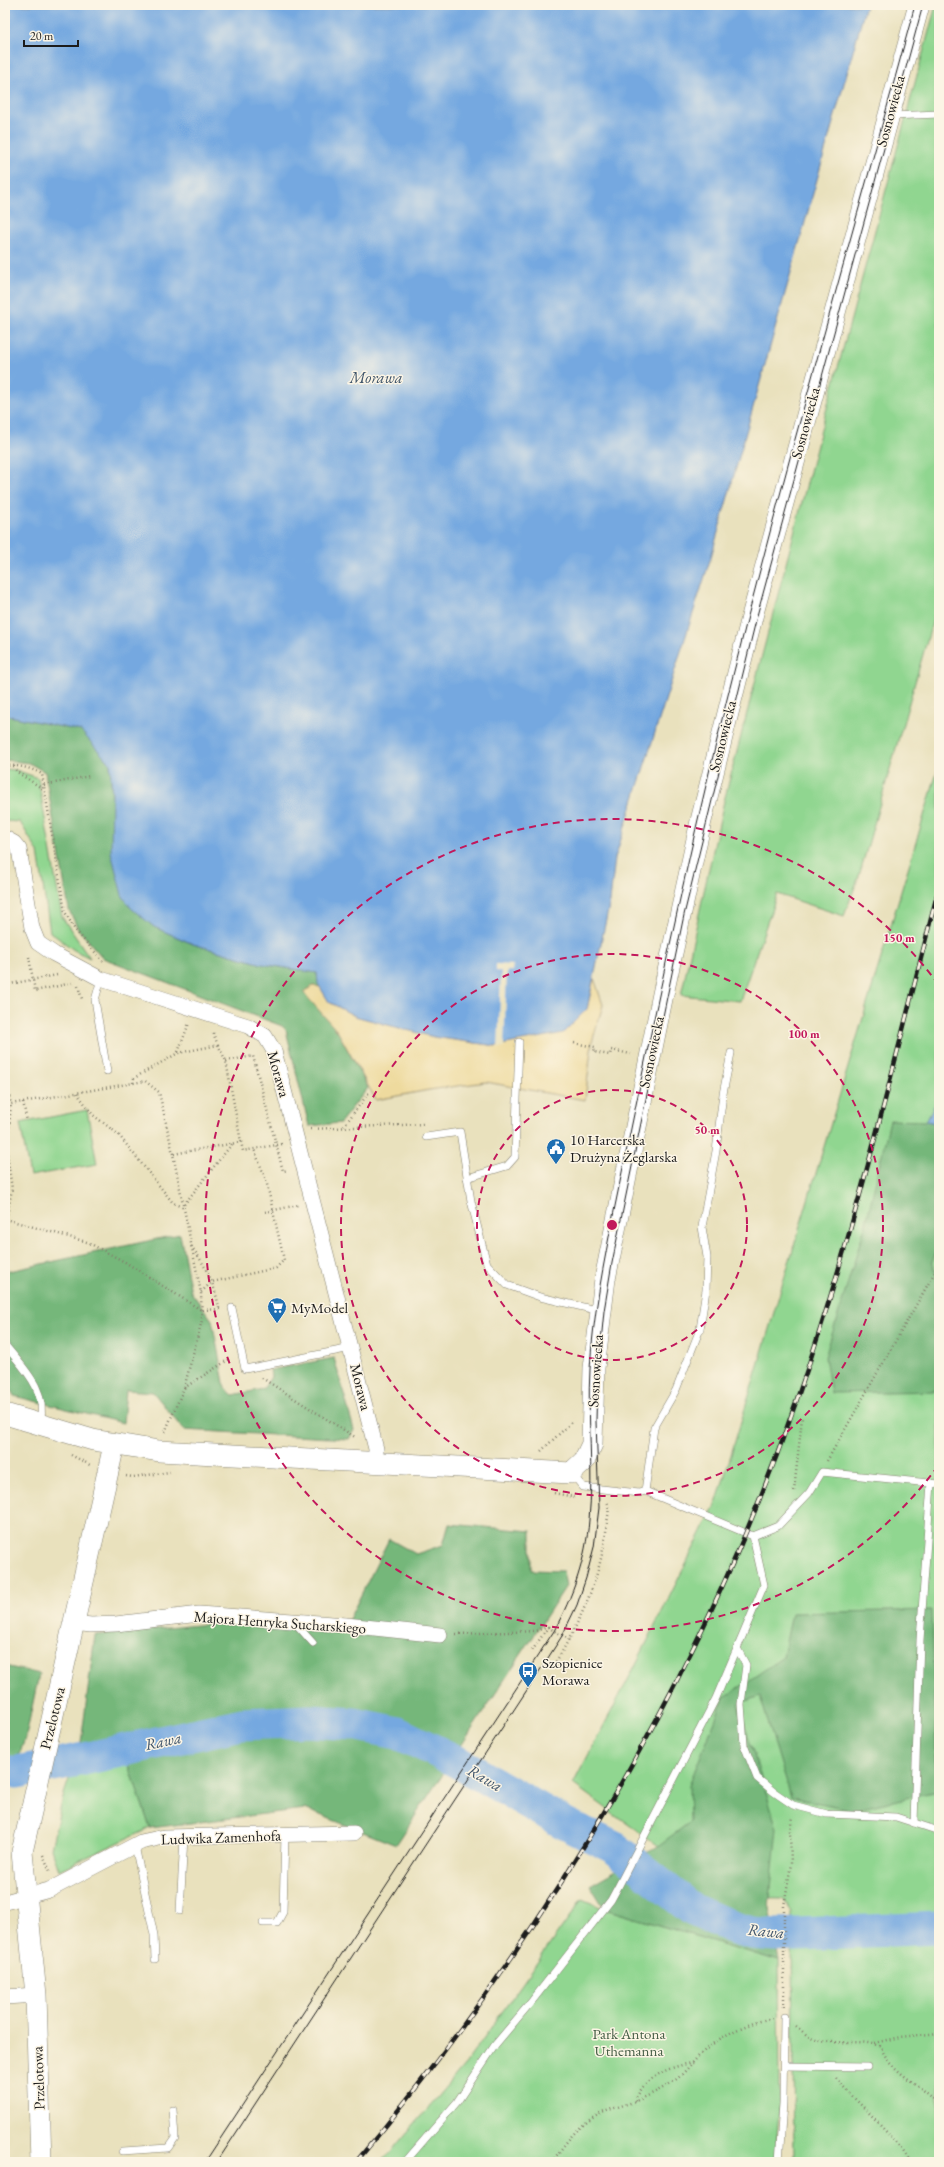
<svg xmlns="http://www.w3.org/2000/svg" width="944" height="2167" font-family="'EB Garamond',serif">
	<rect width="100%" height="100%" fill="#fcf5e5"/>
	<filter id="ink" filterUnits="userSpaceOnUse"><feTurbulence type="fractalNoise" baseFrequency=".025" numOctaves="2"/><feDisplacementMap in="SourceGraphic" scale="8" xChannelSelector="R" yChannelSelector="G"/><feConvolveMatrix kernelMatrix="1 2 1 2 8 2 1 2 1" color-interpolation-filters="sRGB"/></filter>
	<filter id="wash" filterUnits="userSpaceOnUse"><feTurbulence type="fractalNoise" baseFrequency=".012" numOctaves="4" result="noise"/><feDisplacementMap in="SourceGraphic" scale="16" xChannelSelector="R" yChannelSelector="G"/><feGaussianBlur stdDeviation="0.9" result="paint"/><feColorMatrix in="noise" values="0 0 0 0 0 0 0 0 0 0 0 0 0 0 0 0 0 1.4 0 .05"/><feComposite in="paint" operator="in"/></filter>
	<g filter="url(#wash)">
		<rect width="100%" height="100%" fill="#e9e1bd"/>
		<g fill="#90d690" stroke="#567956">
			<path d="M936 5H939V599L859 876 844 916 777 894 740 1001 681 995 724 801 818 441Z"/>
			<path d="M939 766V1922L792 1925V1912L783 1899 729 1898 573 1784 631 1674 717 1501Z"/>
			<path d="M5 769 16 770 38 778 62 917 90 958 74 950 50 932 38 852 20 822 5 821Z"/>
			<path d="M87 1110 97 1164 30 1176 20 1123Z"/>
			<path d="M81 1743 129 1765 150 1828 59 1870 51 1848 63 1797Z"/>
			<path d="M582 1899 605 1909 779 1961 780 2100 775 2162H382L466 2063Z"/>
			<path d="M939 1935V2162H794L792 1940Z"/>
		</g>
		<g fill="#74b77a" stroke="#486a4b">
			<path d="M5 715 82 731 110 764 112 796 154 927 193 944 262 964 317 973 318 982 321 987 313 986 304 992 338 1032 368 1088 340 1123 309 1126 286 1030 282 1026 103 958 78 929 69 910 45 772 29 763 5 760Z"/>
			<path d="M890 1120 926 1121 939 1124V1247L932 1261 939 1279V1391L831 1393 825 1357 865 1227Z"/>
			<path d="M180 1234 191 1292 212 1320 225 1388 233 1395 263 1389 271 1377 270 1370 334 1358 354 1430 349 1439 184 1430 153 1392 126 1390 123 1423 14 1396 5 1378V1272Z"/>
			<path d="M449 1524 531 1531V1570L563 1571 566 1586 396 1845 305 1809 150 1828 129 1765 81 1743 95 1635 208 1624 346 1625 389 1539 416 1554 443 1545Z"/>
			<path d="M932 1610 937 1791 853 1810 791 1797 760 1696 738 1704 777 1828 769 1908 779 1961 605 1909 590 1885 655 1848 690 1822 689 1785 724 1698 783 1657 792 1613Z"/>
			<path d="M5 1666 39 1674 26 1736 5 1793Z"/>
		</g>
		<path fill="#eeda9e" stroke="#857b5d" d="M594 978 603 1005 592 1042 585 1100 486 1082 429 1090 376 1100 338 1032 303 992 313 986 321 987 329 1002 355 1016 434 1037 496 1046 587 1009Z"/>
		<g fill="#74a8e0" stroke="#48627e">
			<path d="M5 5H866L711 557 615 858 610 901 587 1009 563 1033 496 1046 434 1037 403 1029 355 1016 329 1002 318 984 317 973 262 964 193 944 154 927 131 908 122 895 111 852 112 796 110 764 81 731 5 715Z"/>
			<path d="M939 1096V1124L926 1121Z"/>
		</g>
		<path fill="#e9e1bd" d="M496 964 513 965 512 971H507L504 1047 498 1048 501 971H496Z"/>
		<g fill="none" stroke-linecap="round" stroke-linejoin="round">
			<path stroke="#74a8e0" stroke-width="33" d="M5 1772H17L84 1759 242 1724 310 1721 354 1724 398 1733 454 1760 562 1822 615 1848 693 1910 732 1927 752 1933 775 1935 939 1928"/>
		</g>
	</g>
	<g filter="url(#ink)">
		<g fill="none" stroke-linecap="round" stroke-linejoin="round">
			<g stroke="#827e6c" stroke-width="8">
				<g id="lane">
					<path d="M891 116 939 114"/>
					<path d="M101 979 95 1000 107 1071"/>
					<path d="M426 1137 460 1132 471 1201 487 1264 507 1285 540 1297 600 1311"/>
					<path d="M467 1178 507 1166 515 1157 519 1042"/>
					<path d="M232 1308 245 1369 351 1348"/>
					<path d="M5 1345C24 1369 48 1390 40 1423"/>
					<path d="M645 1491 654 1428 676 1390 700 1329 706 1290 707 1257 702 1227 716 1151 723 1094 731 1053"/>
					<path d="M753 1536 778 1526 809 1493 822 1472 939 1484"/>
					<path d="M295 1623 313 1643"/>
					<path d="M737 1648 746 1665 741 1704 744 1745 757 1778 774 1792 793 1805 827 1814 896 1817 939 1831"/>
					<path d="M914 1823 920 1640 931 1483"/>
					<path d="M135 1846 154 1935 155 1959"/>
					<path d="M180 1911 184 1837"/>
					<path d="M263 1923H277L283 1912 285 1835"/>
					<path d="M784 2066 867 2067"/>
					<path d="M122 2151 168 2148 175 2138 173 2110"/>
					<path d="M405 2162 457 2102 495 2045 532 2001 611 1900 618 1887 716 1698 764 1585 753 1536 645 1491 639 1493 583 1487 573 1475"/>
					<path d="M779 2162 783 2103 784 2017"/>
				</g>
			</g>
			<g stroke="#827e6c" stroke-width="16">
				<g id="street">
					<path d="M5 838 14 843 19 849 32 928 38 943 54 954 101 979 248 1026 265 1036 274 1051 376 1449V1463"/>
					<path d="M74 1623 91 1625 116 1624 199 1614 346 1625 440 1635"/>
					<path d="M5 1902 49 1890 141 1842 164 1837 354 1833"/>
					<path d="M5 1997 36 1995"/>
				</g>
			</g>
			<g stroke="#827e6c" stroke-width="22">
				<g id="secondary">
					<path d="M5 1414 93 1440 159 1451 571 1473 584 1461 592 1444 594 1368 605 1279 663 994 701 821 753 613 919 5"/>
					<path d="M41 2162 36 1995 22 1852 114 1445"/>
				</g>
			</g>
			<g stroke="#827e6c" stroke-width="2.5" stroke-dasharray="1 3" stroke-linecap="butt">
				<path d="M5 765C20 766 29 767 42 774L65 912 75 930 103 961"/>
				<path d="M14 766 17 772 43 789"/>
				<path d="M44 785 90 776"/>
				<path d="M29 957 35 991 72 983"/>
				<path d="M5 985 57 975"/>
				<path d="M78 986 82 999"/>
				<path d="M213 1033 218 1045"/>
				<path d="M574 1043 595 1047 594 1052 610 1055 611 1050 631 1054"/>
				<path d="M178 1052 189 1023"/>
				<path d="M226 1061 253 1056 283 1171 288 1170"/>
				<path d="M5 1077 11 1104 145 1081 159 1092 173 1154"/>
				<path d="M133 1083 134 1078 178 1053 218 1045 226 1061 241 1142"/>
				<path d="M77 1093 93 1115 118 1134 173 1203 182 1207 232 1144"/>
				<path d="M23 1102 27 1121"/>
				<path d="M344 1126 370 1091"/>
				<path d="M310 1129 424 1124"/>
				<path d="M265 1212 298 1205"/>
				<path d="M5 1219 87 1242 125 1262 201 1310 220 1309"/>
				<path d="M5 1226 12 1189 7 1153 11 1104"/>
				<path d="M191 1246C205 1264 215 1285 219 1308"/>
				<path d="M201 1292 212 1282 276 1268 284 1260 266 1180 254 1149"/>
				<path d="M262 1378 355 1437"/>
				<path d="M184 1388 231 1358"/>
				<path d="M165 1432 184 1388 202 1320 201 1293 173 1154 241 1142 243 1151 282 1144"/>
				<path d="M541 1451 572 1422"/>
				<path d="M71 1455 90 1465"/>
				<path d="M827 1461 939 1265"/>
				<path d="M126 1476 133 1477 170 1472"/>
				<path d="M794 1491 802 1418"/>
				<path d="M554 1493 575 1497"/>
				<path d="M548 1627 569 1640"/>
				<path d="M456 1634 535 1631 548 1627 532 1651"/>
				<path d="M554 1665C581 1621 602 1575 607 1523 608 1517 610 1506 607 1502"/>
				<path d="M43 1855 50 1871"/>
				<path d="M784 2007V1906L791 1864 790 1831 792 1816"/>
				<path d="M796 2026C801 2030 806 2035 811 2038 829 2047 862 2037 881 2047 890 2073 922 2084 939 2105"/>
				<path d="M874 2043 900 2037 939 2033"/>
				<path d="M836 2078C860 2107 891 2130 910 2162"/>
				<path d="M635 2101C644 2077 670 2066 693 2063"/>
				<path d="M552 2162C562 2148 571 2134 586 2123 600 2111 619 2107 636 2101 648 2096 660 2090 671 2083 684 2075 691 2063 702 2053 722 2034 746 2024 772 2018"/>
			</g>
			<use href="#lane" stroke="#fff" stroke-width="7"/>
			<use href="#street" stroke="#fff" stroke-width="15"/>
			<use href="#secondary" stroke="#fff" stroke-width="21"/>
			<g stroke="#1c1c1c" stroke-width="1">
				<path d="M205 2162 554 1631C573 1596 586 1559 589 1520 594 1470 587 1419 590 1369 593 1315 604 1263 614 1211 649 1041 684 871 726 703 784 469 852 237 915 5"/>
				<path d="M217 2162 546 1661 562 1636 577 1605 586 1578 594 1547 599 1508 596 1421 597 1383 604 1311 612 1263 684 915 758 612 923 5"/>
			</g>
			<g stroke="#1c1c1c" stroke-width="4.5">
				<path id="rail" d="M356 2162C543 1939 701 1677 796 1402 855 1233 895 1059 939 887"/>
			</g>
			<use href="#rail" stroke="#fcf5e5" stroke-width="3" stroke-dasharray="9" stroke-linecap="butt"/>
		</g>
	</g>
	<g fill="none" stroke="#c2185b" stroke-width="2" stroke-dasharray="7 5">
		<circle cx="612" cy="1225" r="135"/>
		<circle cx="612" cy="1225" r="271"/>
		<path d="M938 1466A406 406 0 1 1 938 984"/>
	</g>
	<defs>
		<g id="civic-pin" transform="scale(1)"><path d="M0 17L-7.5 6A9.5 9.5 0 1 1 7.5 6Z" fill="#1f6fb2" stroke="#fcf5e5"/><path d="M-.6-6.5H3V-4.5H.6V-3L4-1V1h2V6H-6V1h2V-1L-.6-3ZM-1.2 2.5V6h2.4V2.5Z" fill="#fff"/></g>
		<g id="supermarket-pin" transform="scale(1)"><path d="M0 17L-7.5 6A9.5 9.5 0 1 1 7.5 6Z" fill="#1f6fb2" stroke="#fcf5e5"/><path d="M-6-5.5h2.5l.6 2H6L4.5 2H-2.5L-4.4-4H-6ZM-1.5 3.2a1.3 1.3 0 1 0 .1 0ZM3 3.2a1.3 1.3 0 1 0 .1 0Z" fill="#fff"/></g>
		<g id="bus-pin" transform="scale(1)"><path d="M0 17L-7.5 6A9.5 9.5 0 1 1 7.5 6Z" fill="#1f6fb2" stroke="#fcf5e5"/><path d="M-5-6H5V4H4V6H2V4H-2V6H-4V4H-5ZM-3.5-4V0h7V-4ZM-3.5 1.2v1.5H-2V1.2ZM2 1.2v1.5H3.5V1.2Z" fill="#fff"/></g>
	</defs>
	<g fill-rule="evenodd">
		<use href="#civic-pin" x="556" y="1148"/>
		<use href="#supermarket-pin" x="277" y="1307"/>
		<use href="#bus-pin" x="528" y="1671"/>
	</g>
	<g text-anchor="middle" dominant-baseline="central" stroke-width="3" stroke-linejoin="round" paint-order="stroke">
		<g font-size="15" fill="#1c1c1c" stroke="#fcf5e5">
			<text transform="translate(890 111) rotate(-75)">Sosnowiecka</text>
			<text transform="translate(805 423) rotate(-75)">Sosnowiecka</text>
			<text transform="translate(722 736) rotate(-76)">Sosnowiecka</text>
			<text transform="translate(651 1052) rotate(-78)">Sosnowiecka</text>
			<text transform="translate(279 1074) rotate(74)">Morawa</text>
			<text transform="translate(595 1371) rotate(-86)">Sosnowiecka</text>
			<text transform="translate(361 1387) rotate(76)">Morawa</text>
			<text transform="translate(280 1622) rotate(4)">Majora Henryka Sucharskiego</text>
			<text transform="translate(52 1718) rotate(-76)">Przelotowa</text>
			<text transform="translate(221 1837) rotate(-2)">Ludwika Zamenhofa</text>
			<text transform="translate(38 2078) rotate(-92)">Przelotowa</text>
		</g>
		<g font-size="15" fill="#1c1c1c" stroke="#fcf5e5" text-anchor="start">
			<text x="570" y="1139">10 Harcerska<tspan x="570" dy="17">Drużyna Żeglarska</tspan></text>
			<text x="291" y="1307">MyModel</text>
			<text x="542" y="1662">Szopienice<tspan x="542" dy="17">Morawa</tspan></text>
		</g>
		<g font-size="15" fill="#455d45" stroke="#fcf5e5">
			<text x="629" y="2033">Park Antona<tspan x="629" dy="17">Uthemanna</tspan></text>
		</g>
		<g font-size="16" font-style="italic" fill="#3f546a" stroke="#fcf5e5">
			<text x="376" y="377">Morawa</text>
			<text transform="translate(163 1741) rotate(-12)">Rawa</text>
			<text transform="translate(485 1778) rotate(30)">Rawa</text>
			<text transform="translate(766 1931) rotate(6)">Rawa</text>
		</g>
	</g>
	<circle cx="612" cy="1225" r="6" fill="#c2185b" stroke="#fcf5e5" stroke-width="2"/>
	<g font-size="12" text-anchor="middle" font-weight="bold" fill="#c2185b" stroke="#fcf5e5" stroke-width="3" stroke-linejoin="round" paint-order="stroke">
		<text x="899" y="942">150 m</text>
		<text x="804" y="1038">100 m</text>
		<text x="707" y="1134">50 m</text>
	</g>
	<rect width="944" height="2167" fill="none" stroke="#fcf5e5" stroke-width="20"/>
	<path d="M24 40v6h54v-6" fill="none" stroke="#1c1c1c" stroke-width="2"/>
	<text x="30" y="40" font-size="12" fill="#1c1c1c" stroke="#fcf5e5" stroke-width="3" paint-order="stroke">20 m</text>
</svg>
